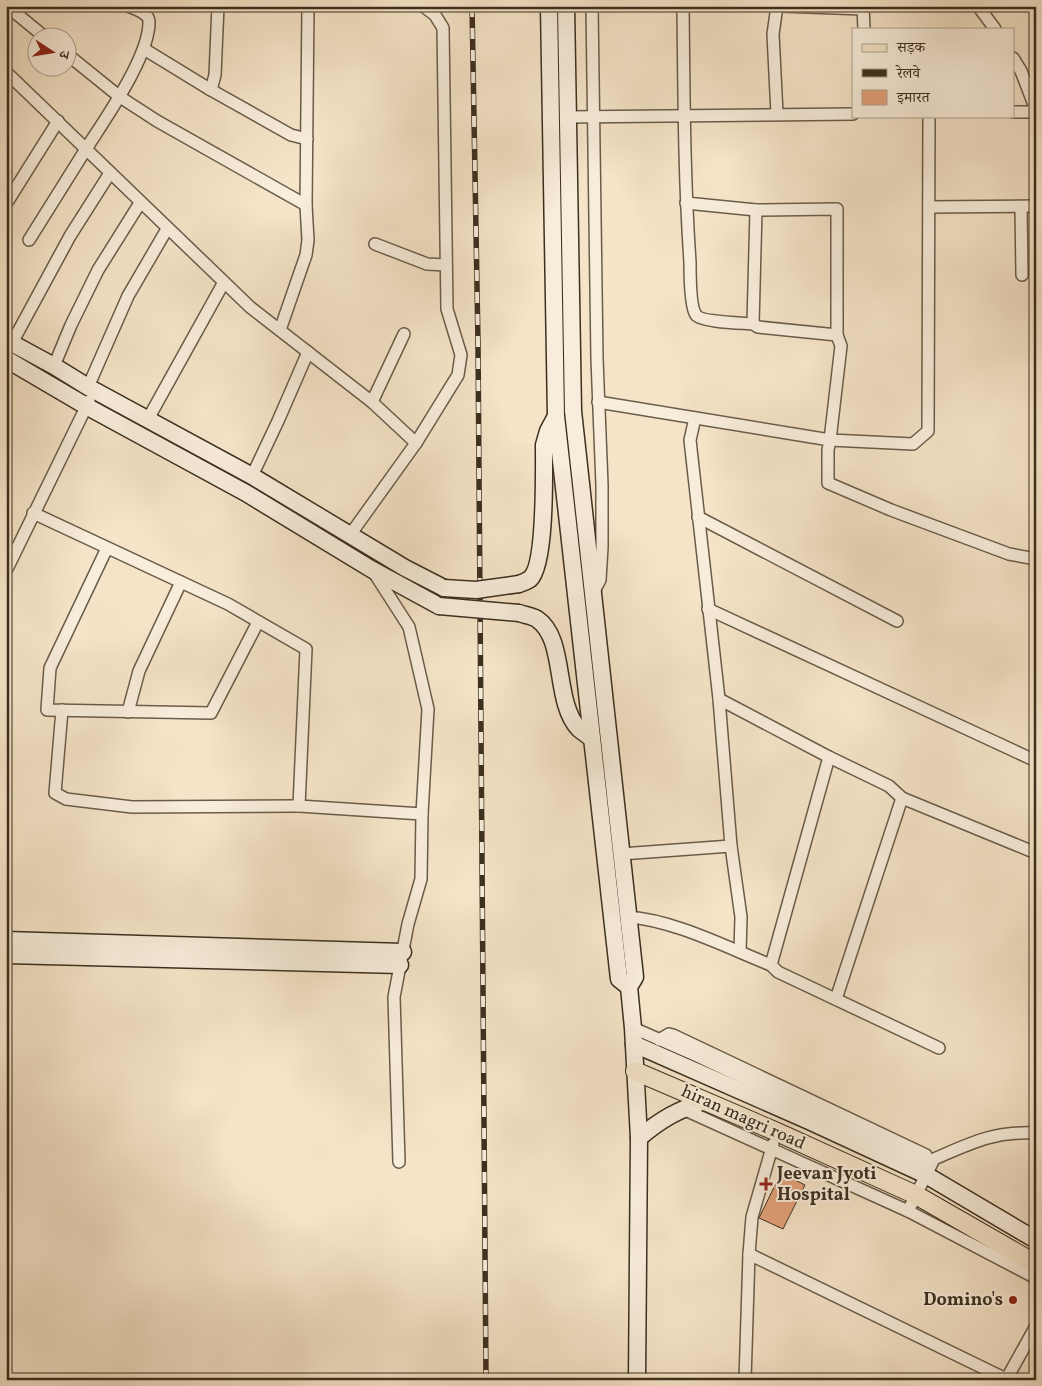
<svg xmlns="http://www.w3.org/2000/svg" width="1042" height="1386" font-family="Vollkorn,'Noto Serif Devanagari',serif">
	<rect width="100%" height="100%" fill="#f5e4c8"/>
	<filter id="stains"><feTurbulence type="fractalNoise" baseFrequency=".004" numOctaves="4"/><feColorMatrix values="0 0 0 0 .2 0 0 0 0 .09 0 0 0 0 .02 0 0 0 .5 -.17"/></filter>
	<radialGradient id="worn" r=".72"><stop offset=".6" stop-color="#630" stop-opacity="0"/><stop offset="1" stop-color="#630" stop-opacity=".3"/></radialGradient>
	<path fill="#e4a17a" stroke="#3c2f1f" d="M781 1173 805 1185 783 1229 759 1218Z"/>
	<g fill="none" stroke-linecap="round" stroke-linejoin="round">
		<g stroke="#6a5c49" stroke-width="14">
			<g id="street">
				<path d="M7 6 46 38"/>
				<path d="M592 6 597 359 602 485V547L600 580 593 593"/>
				<path d="M683 6C684 92 684 177 690 262 690 274 690 307 696 315 701 322 743 323 753 324L758 327 837 335"/>
				<path d="M781 6 863 9"/>
				<path d="M863 6 864 29"/>
				<path d="M978 6 995 29"/>
				<path d="M144 49 211 90 291 135 307 139"/>
				<path d="M68 55 120 97 157 121 306 205"/>
				<path d="M1013 58 1021 71 1036 110"/>
				<path d="M6 72 250 307 372 402 416 443 350 535"/>
				<path d="M211 90 215 75 218 6"/>
				<path d="M1013 112H1036"/>
				<path d="M777 114 773 34 777 6"/>
				<path d="M567 117 853 114"/>
				<path d="M686 203 756 210 837 209V335L841 346 830 440 913 444 928 431 929 116"/>
				<path d="M6 204 58 121"/>
				<path d="M929 207 1036 206"/>
				<path d="M1021 207 1022 275"/>
				<path d="M29 240C48 210 67 179 86 149 105 119 150 56 149 21 148 12 135 9 128 6"/>
				<path d="M375 244 427 264 446 265"/>
				<path d="M753 324 756 210"/>
				<path d="M280 330 306 255 308 240 306 205 308 6"/>
				<path d="M12 343 70 236 110 173"/>
				<path d="M54 366 71 325 98 270 140 203"/>
				<path d="M88 387 128 296 167 229"/>
				<path d="M372 402 404 334"/>
				<path d="M598 402 830 440 828 450V483L891 510 1009 554 1036 559"/>
				<path d="M695 418 690 440 719 699 731 846 741 917 740 952"/>
				<path d="M148 419 224 282"/>
				<path d="M416 443 458 375 461 355 447 309 443 28 435 15 423 6"/>
				<path d="M252 476 278 421 308 352"/>
				<path d="M33 513 228 604 306 649 299 806 422 814 428 709 409 627 373 571"/>
				<path d="M698 517 897 621"/>
				<path d="M107 548 50 668 47 710 211 713 258 622"/>
				<path d="M6 571 89 401"/>
				<path d="M708 609 1036 761"/>
				<path d="M719 699 829 757 889 786 902 798 1036 853"/>
				<path d="M62 710 55 793 66 799 132 807 299 806"/>
				<path d="M128 712 139 671 181 582"/>
				<path d="M621 854 731 846"/>
				<path d="M628 917C674 920 728 948 771 965L778 972 939 1048"/>
				<path d="M771 965 829 757"/>
				<path d="M836 999 902 798"/>
				<path d="M633 1028 697 1056 930 1166"/>
				<path d="M659 1040 669 1034 673 1035 926 1155"/>
				<path d="M683 1109 908 1211 1036 1278"/>
				<path d="M399 1162 394 997 408 924 421 879 422 814"/>
				<path d="M908 1211 934 1159C971 1143 993 1131 1036 1133"/>
				<path d="M749 1254 752 1217 773 1144"/>
				<path d="M745 1380 749 1254 1006 1379"/>
				<path d="M1006 1380 1036 1326"/>
			</g>
		</g>
		<g stroke="#3c2f1f" stroke-width="19">
			<g id="secondary">
				<path d="M549 6 556 416 619 979 629 987"/>
				<path d="M566 6 573 411 635 977 629 987 633 1028 639 1138 637 1380"/>
				<path d="M6 340 54 366 88 387 252 476 405 568 444 588"/>
				<path d="M6 359 86 406 246 493 371 569 439 606"/>
				<path d="M519 584C522 583 527 581 530 579 546 565 544 470 544 445L548 431 555 418"/>
				<path d="M519 613C524 615 532 616 537 619 567 639 553 702 579 729 583 732 587 735 591 738"/>
				<path d="M6 940 403 952"/>
				<path d="M6 955 400 965"/>
				<path d="M634 1044 809 1121 926 1175 1036 1240"/>
				<path d="M639 1138C661 1119 678 1110 705 1101"/>
			</g>
		</g>
		<g stroke="#3c2f1f" stroke-width="20">
			<path id="primary" d="M635 1071 777 1132 916 1195 1036 1264"/>
		</g>
		<use href="#street" stroke="#f8eddb" stroke-width="11"/>
		<use href="#secondary" stroke="#f8eddb" stroke-width="16"/>
		<use href="#primary" stroke="#f5e4c8" stroke-width="18"/>
		<g stroke="#3c2f1f" stroke-width="5.5">
			<path id="rail" d="M472 6 478 343 486 1380"/>
		</g>
		<use href="#rail" stroke="#f8eddb" stroke-width="4" stroke-dasharray="11" stroke-linecap="butt"/>
		<g stroke="#3c2f1f" stroke-width="19" stroke-linecap="butt">
			<g id="secondary-bridge">
				<path d="M444 588 476 590 519 584"/>
				<path d="M439 606 519 613"/>
			</g>
		</g>
		<use href="#secondary-bridge" stroke="#f8eddb" stroke-width="16"/>
	</g>
	<g fill="#8f2418" stroke="#f8eddb" stroke-width="2">
		<path d="M763.5 1176.5h5v5h5v5h-5v5h-5v-5h-5v-5h5z"/>
		<circle cx="1013" cy="1300" r="5"/>
	</g>
	<g text-anchor="middle" dominant-baseline="central" stroke-width="4" stroke-linejoin="round" paint-order="stroke">
		<g font-size="18" fill="#3c2f1f" stroke="#f8eddb">
			<text transform="translate(743 1118) rotate(24)">hiran magri road</text>
		</g>
		<g font-size="18" font-weight="bold" fill="#3c2f1f" stroke="#f8eddb" text-anchor="start">
			<text x="777" y="1174">Jeevan Jyoti<tspan x="777" dy="21">Hospital</tspan></text>
			<text x="1003" y="1300" text-anchor="end">Domino's</text>
		</g>
	</g>
	<rect width="1042" height="1386" fill="none" stroke="#f5e4c8" stroke-width="25"/>
	<rect x="8" y="8" width="1027" height="1371" fill="none" stroke="#3c2f1f" stroke-width="2.5"/>
	<rect x="12" y="12" width="1017" height="1361" fill="none" stroke="#3c2f1f"/>
	<rect x="852" y="28" width="162" height="90" fill="#f8eddb" stroke="#ada190"/>
	<rect x="862" y="44" width="25" height="8" fill="#f5e4c8" stroke="#ada190"/>
	<text x="897" y="52" font-size="15" fill="#3c2f1f">सड़क</text>
	<rect x="862" y="69" width="25" height="8" fill="#3c2f1f" stroke="#ada190"/>
	<text x="897" y="78" font-size="15" fill="#3c2f1f">रेलवे</text>
	<rect x="862" y="90" width="25" height="15" fill="#e4a17a" stroke="#ada190"/>
	<text x="897" y="102" font-size="15" fill="#3c2f1f">इमारत</text>
	<g transform="translate(52 52) rotate(102)"><circle r="24" fill="#f8eddb" stroke="#ada190"/>
	<path d="M0-4L9 19L0 12L-9 19Z" fill="#8f2418"/>
	<text y="-8" font-size="14" font-weight="bold" text-anchor="middle" fill="#3c2f1f">उ</text>
	</g>
	<rect width="100%" height="100%" filter="url(#stains)"/>
	<rect width="100%" height="100%" fill="url(#worn)"/>
</svg>
